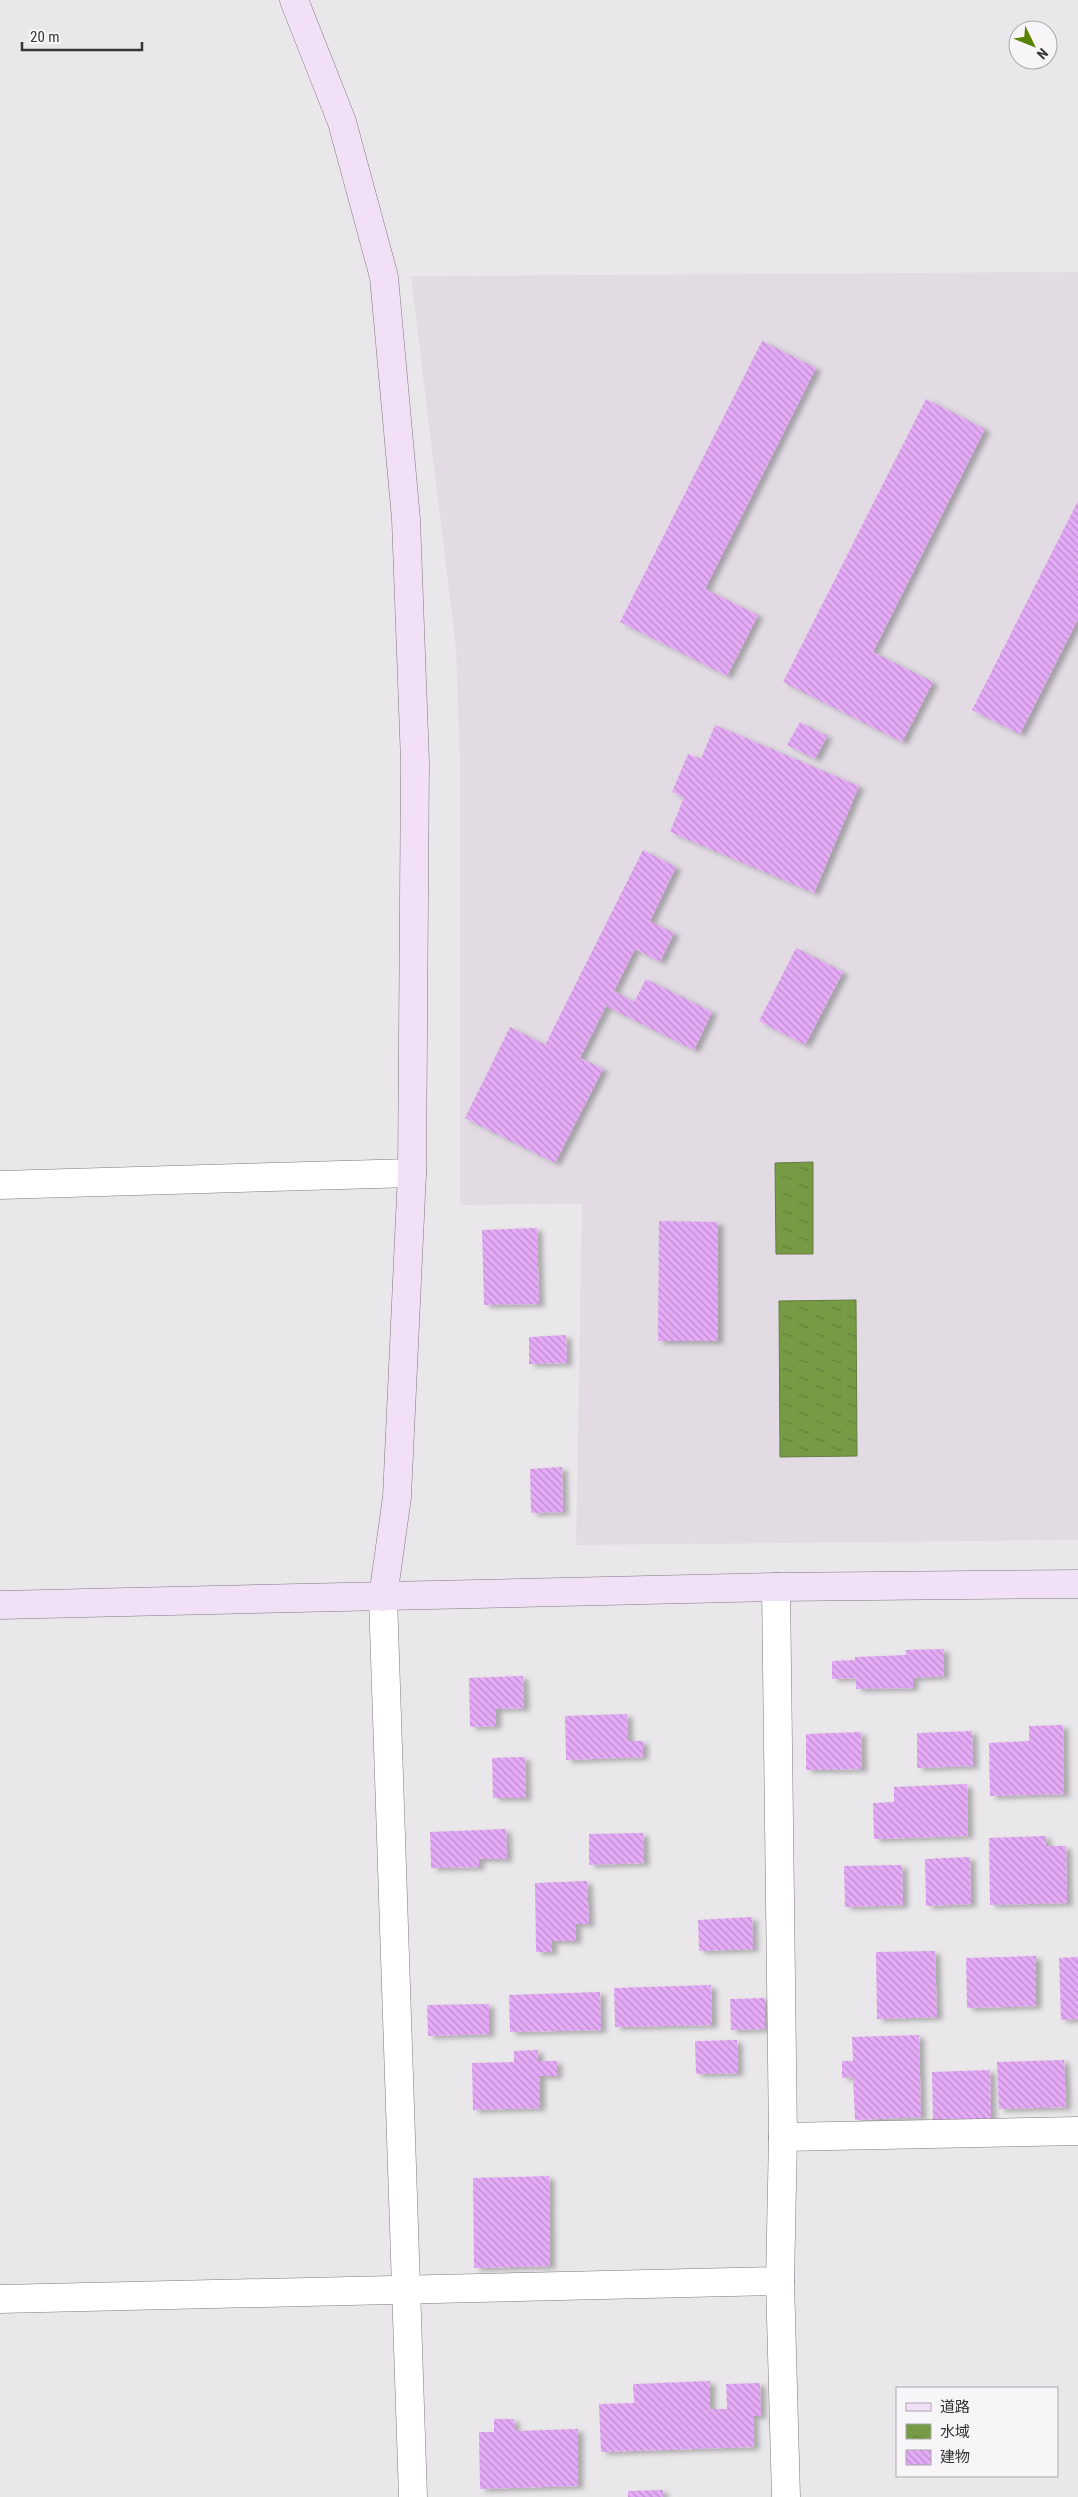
<svg xmlns="http://www.w3.org/2000/svg" width="1078" height="2497" font-family="'Roboto Condensed','Noto Sans JP',sans-serif">
	<defs>
		<pattern id="water-ripples" width="26" height="14" patternUnits="userSpaceOnUse" patternTransform="scale(1.25)"><rect width="26" height="14" fill="#779b44"/><path d="M2 4q2-2 4 0t4 0M15 11q2-2 4 0t4 0" fill="none" stroke="#627f3a"/></pattern>
		<pattern id="building-back-hatch" width="6" height="6" patternUnits="userSpaceOnUse" patternTransform="scale(1.25)"><rect width="6" height="6" fill="#e6abf7"/><path d="M-1 5l2 2M0 0l6 6M5-1l2 2" fill="none" stroke="#bb8cc9"/></pattern>
		<filter id="shadow"><feDropShadow dx="5.5" dy="3" stdDeviation="2.5" flood-color="#0004"/></filter>
	</defs>
	<rect width="100%" height="100%" fill="#eae7ea"/>
	<path fill="#e2dbe4" d="M1078 272V1540L576 1545 582 1204 460 1205V762L456 649 411 276Z"/>
	<g fill="url(#water-ripples)" stroke="#647c40">
		<path d="M813 1162V1254H776L775 1163Z"/>
		<path d="M856 1300 857 1456 780 1457 779 1301Z"/>
	</g>
	<g fill="url(#building-back-hatch)" filter="url(#shadow)">
		<path d="M762 341 816 368 705 589 758 615 727 676 620 622Z"/>
		<path d="M926 399 985 429 873 652 933 682 902 742 783 682Z"/>
		<path d="M1078 501V619L1020 734 972 710Z"/>
		<path d="M800 722 827 736 815 759 787 745Z"/>
		<path d="M715 725 859 786 814 893 670 832 684 797 672 792 688 754 701 759Z"/>
		<path d="M643 850 676 867 650 921 674 933 660 962 635 949 614 991 634 1002 646 979 712 1012 694 1050 606 1006 580 1058 603 1069 555 1163 465 1118 510 1027 545 1045Z"/>
		<path d="M796 948 843 972 805 1045 759 1021Z"/>
		<path d="M659 1221 718 1222V1341H658Z"/>
		<path d="M537 1228 539 1304 484 1305 482 1230Z"/>
		<path d="M566 1335 567 1363 529 1364V1337Z"/>
		<path d="M562 1467 563 1512 531 1513 530 1469Z"/>
		<path d="M944 1649V1676L913 1678V1688L856 1689V1678L832 1679V1661L855 1660V1657L906 1655 905 1650Z"/>
		<path d="M523 1676 524 1708 496 1709V1726L470 1727 469 1678Z"/>
		<path d="M627 1714 628 1741H643V1757L566 1760 565 1716Z"/>
		<path d="M1063 1725 1064 1794 990 1796 989 1743 1029 1741V1726Z"/>
		<path d="M972 1731 973 1766 917 1768V1733Z"/>
		<path d="M861 1732 862 1769 806 1770V1734Z"/>
		<path d="M525 1757 526 1798H493L492 1758Z"/>
		<path d="M967 1784 968 1836 874 1839 873 1803 894 1802V1787Z"/>
		<path d="M506 1829 507 1859H479V1867L431 1868 430 1832Z"/>
		<path d="M643 1833 644 1863 589 1865V1834Z"/>
		<path d="M1046 1836V1846H1066L1067 1903 990 1905 989 1838Z"/>
		<path d="M970 1857 971 1904 926 1906 925 1859Z"/>
		<path d="M902 1865 903 1905 845 1907 844 1866Z"/>
		<path d="M587 1881 589 1924H576V1941H552V1952H536L535 1883Z"/>
		<path d="M752 1917 753 1949 699 1951 698 1920Z"/>
		<path d="M935 1951 937 2017 877 2019 876 1952Z"/>
		<path d="M1036 1956V2006L967 2008 966 1958Z"/>
		<path d="M1078 1957V2019L1061 2020 1059 1958Z"/>
		<path d="M711 1985 712 2025 615 2027 614 1988Z"/>
		<path d="M600 1992 601 2030 510 2032 509 1995Z"/>
		<path d="M765 1998V2029L731 2030 730 1999Z"/>
		<path d="M489 2004V2034L428 2036 427 2005Z"/>
		<path d="M919 2035 921 2117 855 2120 853 2077 842 2078V2061H853L852 2037Z"/>
		<path d="M737 2040 738 2073 696 2074 695 2041Z"/>
		<path d="M538 2050V2061H557V2076H540V2108L473 2110 472 2063 514 2062V2051Z"/>
		<path d="M1064 2060 1066 2107 999 2109 997 2062Z"/>
		<path d="M990 2070 991 2121 933 2123 932 2072Z"/>
		<path d="M549 2176 550 2266 474 2268 473 2178Z"/>
		<path d="M710 2381V2409H727L726 2384 760 2383 761 2416H753L754 2447 601 2452 599 2404 634 2403 633 2384Z"/>
		<path d="M494 2419H514L515 2431 578 2429V2486L480 2489 479 2432H494Z"/>
		<path d="M663 2490V2497H628V2491Z"/>
	</g>
	<g fill="none" stroke-linecap="round" stroke-linejoin="round">
		<g stroke="#7c7a7d" stroke-width="29">
			<g id="street">
				<path d="M0 1185 412 1173"/>
				<path d="M776 1587 783 2137 780 2281 786 2497"/>
				<path d="M383 1597 413 2497"/>
				<path d="M783 2137 1078 2131"/>
				<path d="M0 2299 780 2281"/>
			</g>
		</g>
		<g stroke="#7c7a7d" stroke-width="29">
			<g id="secondary">
				<path d="M294 0 342 122 384 277 406 519 415 762 412 1173 397 1497 383 1597"/>
				<path d="M0 1605 776 1587 1078 1584"/>
			</g>
		</g>
		<use href="#street" stroke="#fff" stroke-width="28"/>
		<use href="#secondary" stroke="#f2e0f7" stroke-width="28"/>
	</g>
	<rect x="896" y="2387" width="162" height="90" fill="#f7f5f8" stroke="#aaa8ab"/>
	<rect x="906" y="2403" width="25" height="8" fill="#f2e0f7" stroke="#aaa8ab"/>
	<text x="940" y="2412" font-size="15" fill="#363537">道路</text>
	<rect x="906" y="2424" width="25" height="15" fill="url(#water-ripples)" stroke="#aaa8ab"/>
	<text x="940" y="2437" font-size="15" fill="#363537">水域</text>
	<rect x="906" y="2450" width="25" height="15" fill="url(#building-back-hatch)" stroke="#aaa8ab"/>
	<text x="940" y="2462" font-size="15" fill="#363537">建物</text>
	<g transform="translate(1033 45) rotate(133)"><circle r="24" fill="#f7f5f8" stroke="#aaa8ab"/>
	<path d="M0-4L9 19L0 12L-9 19Z" fill="#5a8204"/>
	<text y="-8" font-size="14" font-weight="bold" text-anchor="middle" fill="#363537">N</text>
	</g>
	<path d="M22 42v8h120v-8" fill="none" stroke="#363537" stroke-width="2.5"/>
	<text x="30" y="42" font-size="15" fill="#363537" stroke="#f7f5f8" stroke-width="4" paint-order="stroke">20 m</text>
</svg>
